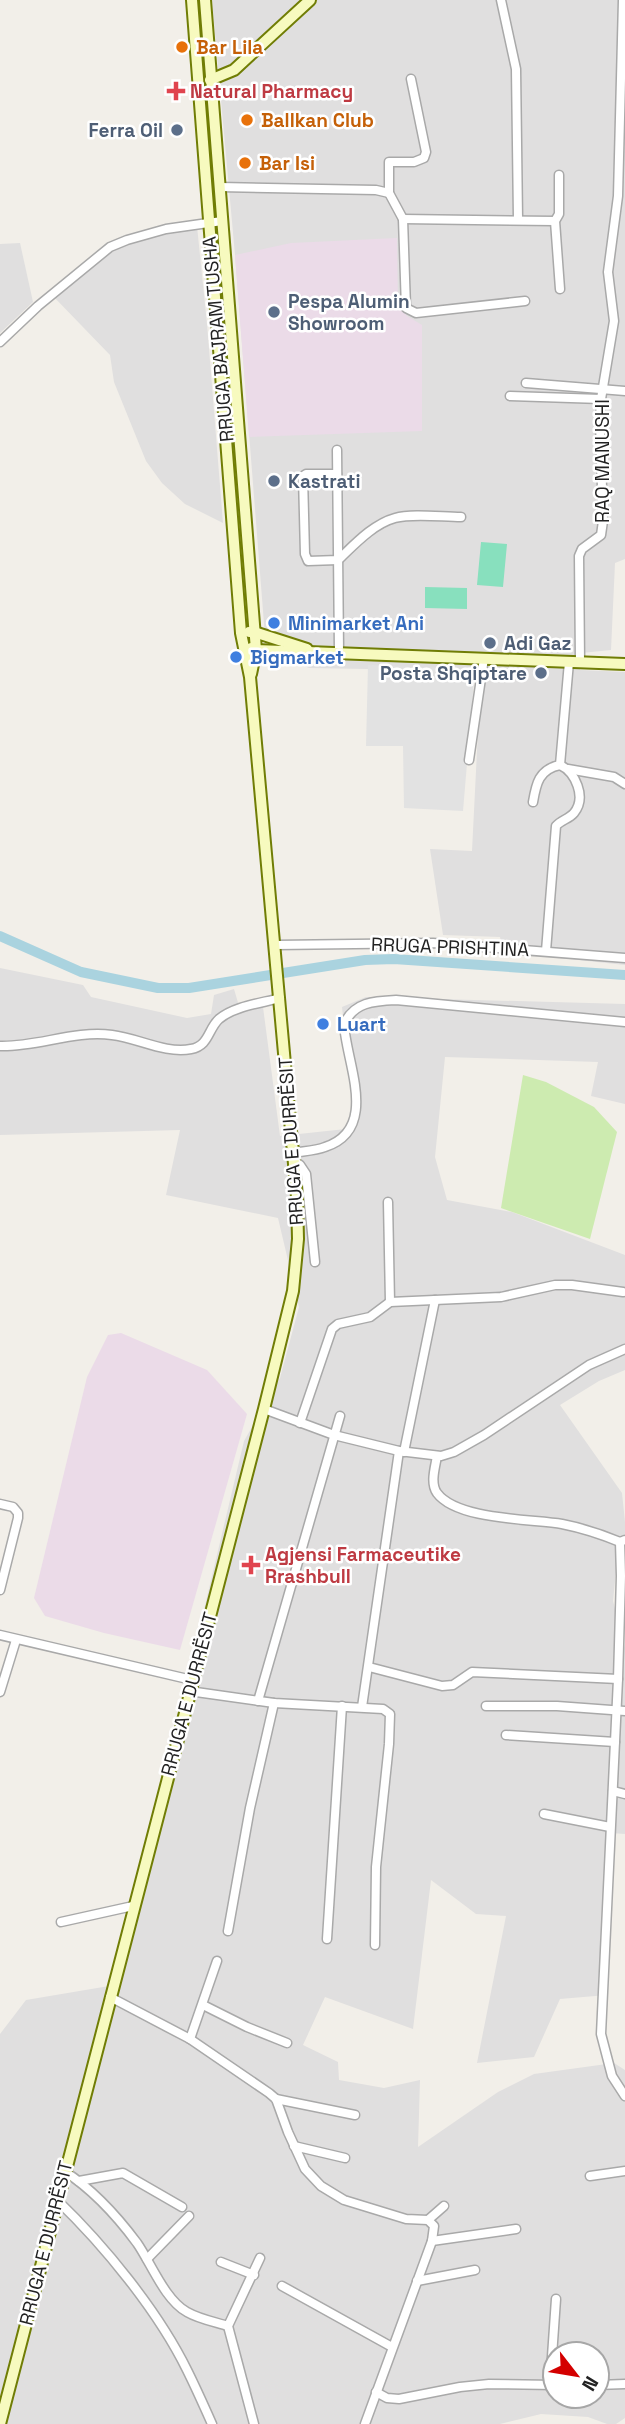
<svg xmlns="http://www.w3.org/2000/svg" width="625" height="2424" font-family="'Space Grotesk',sans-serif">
	<rect width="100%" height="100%" fill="#f2efe9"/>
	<g fill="#e0dfdf" fill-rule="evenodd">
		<path d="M212 0H625V559L615 563 611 650 581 653 580 670 625 672V965L503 952 500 937 443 935 430 849 472 851 481 671 309 668 266 649 235 255Z"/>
		<path d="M197 226 207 324 223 523 185 504 162 483 146 461 114 382 110 355 53 296 73 277 119 247 156 233Z"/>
		<path d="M20 243 33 302 0 333V244Z"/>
		<path d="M0 968 83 985 91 997 187 1018 211 1014 214 995 234 989 239 1006 263 1007 280 1136 355 1128 342 1007 366 997 625 1004V1104L591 1096 598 1062 445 1057 435 1157 447 1200 512 1212 625 1255V1370L599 1381 560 1405 622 1493 625 1522V1533L617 1561 613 1601 625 1648V1834L611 1833 607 1995 560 1999 534 2057 477 2063 506 1916 476 1914 431 1880 413 2029 325 1997 303 2045 338 2062 339 2080 384 2088 420 2080 418 2147 498 2092 534 2074 614 2063 625 2070V2418L616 2424H607L588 2417 541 2414 500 2424H0V2034L26 2000 115 1985 244 1441 280 1378 299 1307 278 1218 166 1195 180 1130 0 1135ZM555 2354H597V2396H555Z"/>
	</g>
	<g fill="#ebdbe8">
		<path d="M397 238 398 305 407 316 422 325V431L249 437 235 255 291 243Z"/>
		<path d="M121 1333 207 1370 247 1414 180 1650 104 1633 45 1616 34 1598 87 1377 108 1335Z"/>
	</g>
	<path fill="#cdebb0" d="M523 1075 546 1082 594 1107 617 1132 590 1239 501 1208Z"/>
	<g fill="#88e0be">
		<path d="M481 542 507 544 503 587 477 585Z"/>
		<path d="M425 587 467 588V609L425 608Z"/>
	</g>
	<path fill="#e2e2e2" d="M368 665 475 669 463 811 404 808 403 746H366Z"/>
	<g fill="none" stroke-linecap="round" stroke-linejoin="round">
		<path stroke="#aad3df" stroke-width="10" d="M0 936 81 972 158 988H189L365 960 394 959 625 975"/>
		<g stroke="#a9a9a9" stroke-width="11">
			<g id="street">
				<path d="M501 0 516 69 518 219"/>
				<path d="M411 79 426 152 424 158 414 162H389V193L403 219 406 308 416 313 525 301"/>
				<path d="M559 175V214L555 221 560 289"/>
				<path d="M220 187 376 190 389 193"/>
				<path d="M403 219 555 221"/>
				<path d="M0 342 38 306 110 247 127 240 166 229 222 221"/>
				<path d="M526 383 625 391"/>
				<path d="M510 396 601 399"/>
				<path d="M337 450 339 652"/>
				<path d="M337 474H306L303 476 305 554 308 561 338 560C354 545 373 524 395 518 412 513 442 517 461 517"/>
				<path d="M580 662 579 556 582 549 601 535 603 521 600 422 601 399 614 321 608 272 618 196 623 0"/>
				<path d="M469 760 484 658"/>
				<path d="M560 765 569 662"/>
				<path d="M568 769 614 777 625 784"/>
				<path d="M533 802C536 784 539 769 560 765 575 772 587 797 574 813 569 819 561 820 556 826L546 951"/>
				<path d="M276 945 433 943 625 958"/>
				<path d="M0 1046C38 1047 74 1030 112 1035 138 1038 165 1054 191 1049 209 1046 208 1029 219 1019 234 1006 262 1003 280 998"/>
				<path d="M292 1153C303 1151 315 1151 325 1147 380 1129 346 1063 344 1024 354 1002 374 1001 396 1000L625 1022"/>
				<path d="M293 1160 300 1165 306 1174 315 1262"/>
				<path d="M388 1202 390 1302"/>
				<path d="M264 1409 334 1435 399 1451 441 1456 454 1452 484 1435 589 1365 625 1349"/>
				<path d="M300 1423 332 1329 338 1324 370 1317 390 1302 501 1297 555 1285H572L623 1292"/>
				<path d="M404 1452 435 1300"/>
				<path d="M437 1456C435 1468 430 1483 437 1493 457 1520 531 1519 562 1524 582 1528 601 1534 620 1542L625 1540"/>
				<path d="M0 1504 13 1507 18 1513V1518L0 1590"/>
				<path d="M620 1542 621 1576 618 1679 601 2034 612 2076 625 2096"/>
				<path d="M0 1635 192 1680"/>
				<path d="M369 1667 442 1686 453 1685 472 1672 618 1679"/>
				<path d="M189 1691 274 1703 383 1709 390 1714 389 1744 376 1867 375 1945"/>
				<path d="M0 1692 16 1640"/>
				<path d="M258 1701 340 1416"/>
				<path d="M486 1706H557L625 1711"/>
				<path d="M362 1707 399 1451"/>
				<path d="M506 1735 615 1742"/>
				<path d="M613 1791 625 1794"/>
				<path d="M544 1814 610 1827"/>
				<path d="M61 1922 133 1906"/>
				<path d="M228 1931 250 1808 274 1703"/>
				<path d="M327 1939 342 1706"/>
				<path d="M110 1997 190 2039 269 2093 276 2099 288 2132 305 2169 321 2186 344 2200 406 2219 428 2220 434 2226 432 2241 365 2424"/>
				<path d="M203 2005 247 2027 287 2043"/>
				<path d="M190 2039 217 1961"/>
				<path d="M276 2099 355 2115"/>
				<path d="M294 2146 345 2158"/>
				<path d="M64 2171C92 2189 117 2216 137 2243 151 2263 165 2300 187 2312 199 2319 215 2322 228 2326"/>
				<path d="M590 2176 625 2171"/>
				<path d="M79 2181 123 2173 182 2207"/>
				<path d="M57 2200C104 2245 158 2311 187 2370 196 2388 204 2406 212 2424"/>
				<path d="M428 2220 444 2206"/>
				<path d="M432 2241 516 2229"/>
				<path d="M147 2259 189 2216"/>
				<path d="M221 2262 254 2275"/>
				<path d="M417 2281 475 2270"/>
				<path d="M282 2286 392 2347"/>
				<path d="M550 2385 556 2299"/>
				<path d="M597 2385 625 2384"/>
				<path d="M376 2392 387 2398 399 2399 460 2387 489 2384 555 2385"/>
				<path d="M254 2424 228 2326 260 2258"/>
			</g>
		</g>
		<g stroke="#707d05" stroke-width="14">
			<g id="secondary">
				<path d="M205 0 256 650 251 674"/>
				<path d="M210 80 234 70 310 0"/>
				<path d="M249 632H254L307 649"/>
				<path d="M251 648 256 650 625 664"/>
				<path d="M0 2424 264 1409 293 1291 298 1239 297 1197 250 677 241 633 192 0"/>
			</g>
		</g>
		<use href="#street" stroke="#fff" stroke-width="8"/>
		<use href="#secondary" stroke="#f7fabf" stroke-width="10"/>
	</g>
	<g fill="#e8710a" stroke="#fff" stroke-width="2.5">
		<circle cx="182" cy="47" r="7"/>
		<circle cx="247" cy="120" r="7"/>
		<circle cx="245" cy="163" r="7"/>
	</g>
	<g fill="#e0444e" stroke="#fff" stroke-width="2.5">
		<path d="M172.5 80.5h7v7h7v7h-7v7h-7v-7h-7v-7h7z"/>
		<path d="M247.5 1554.5h7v7h7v7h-7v7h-7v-7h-7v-7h7z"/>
	</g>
	<g fill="#5c6f8a" stroke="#fff" stroke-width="2.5">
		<circle cx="177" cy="130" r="7"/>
		<circle cx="274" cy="312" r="7"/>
		<circle cx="274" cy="481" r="7"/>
		<circle cx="490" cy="643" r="7"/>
		<circle cx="541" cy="673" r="7"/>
	</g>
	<g fill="#3f7fe0" stroke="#fff" stroke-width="2.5">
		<circle cx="274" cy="623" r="7"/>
		<circle cx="236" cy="657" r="7"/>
		<circle cx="323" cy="1024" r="7"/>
	</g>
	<g text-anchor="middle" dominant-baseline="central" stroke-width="5" stroke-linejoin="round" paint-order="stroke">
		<g font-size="19" font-weight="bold" fill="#c56008" stroke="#fff" text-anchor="start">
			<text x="196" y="47">Bar Lila</text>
			<text x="261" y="120">Ballkan Club</text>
			<text x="259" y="163">Bar Isi</text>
		</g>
		<g font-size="19" font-weight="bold" fill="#be3a42" stroke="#fff" text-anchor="start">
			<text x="190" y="91">Natural Pharmacy</text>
			<text x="265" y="1554">Agjensi Farmaceutike<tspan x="265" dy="22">Rrashbull</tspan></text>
		</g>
		<g font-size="19" font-weight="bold" fill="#4e5e75" stroke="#fff" text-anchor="start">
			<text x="163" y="130" text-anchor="end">Ferra Oil</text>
			<text x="288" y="301">Pespa Alumin<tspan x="288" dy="22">Showroom</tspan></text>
			<text x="288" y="481">Kastrati</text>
			<text x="504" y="643">Adi Gaz</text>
			<text x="527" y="673" text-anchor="end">Posta Shqiptare</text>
		</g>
		<g font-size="19" fill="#222" stroke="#fff">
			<text transform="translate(218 339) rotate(-95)">RRUGA BAJRAM TUSHA</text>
			<text transform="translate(602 461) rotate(-90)">RAQ MANUSHI</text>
			<text transform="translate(450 947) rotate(2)">RRUGA PRISHTINA</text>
			<text transform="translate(291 1141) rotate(-94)">RRUGA E DURRËSIT</text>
			<text transform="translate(189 1694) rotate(-75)">RRUGA E DURRËSIT</text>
			<text transform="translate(46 2243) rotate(-76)">RRUGA E DURRËSIT</text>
		</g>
		<g font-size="19" font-weight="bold" fill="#366cbe" stroke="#fff" text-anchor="start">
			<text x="288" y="623">Minimarket Ani</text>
			<text x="250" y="657">Bigmarket</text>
			<text x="337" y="1024">Luart</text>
		</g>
	</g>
	<g transform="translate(576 2375) rotate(121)"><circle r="33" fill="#ffffff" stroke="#a7a7a7" stroke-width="2"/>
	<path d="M0-5L12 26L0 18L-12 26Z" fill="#d40000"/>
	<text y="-10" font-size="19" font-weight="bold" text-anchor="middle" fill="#222222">N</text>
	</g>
</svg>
